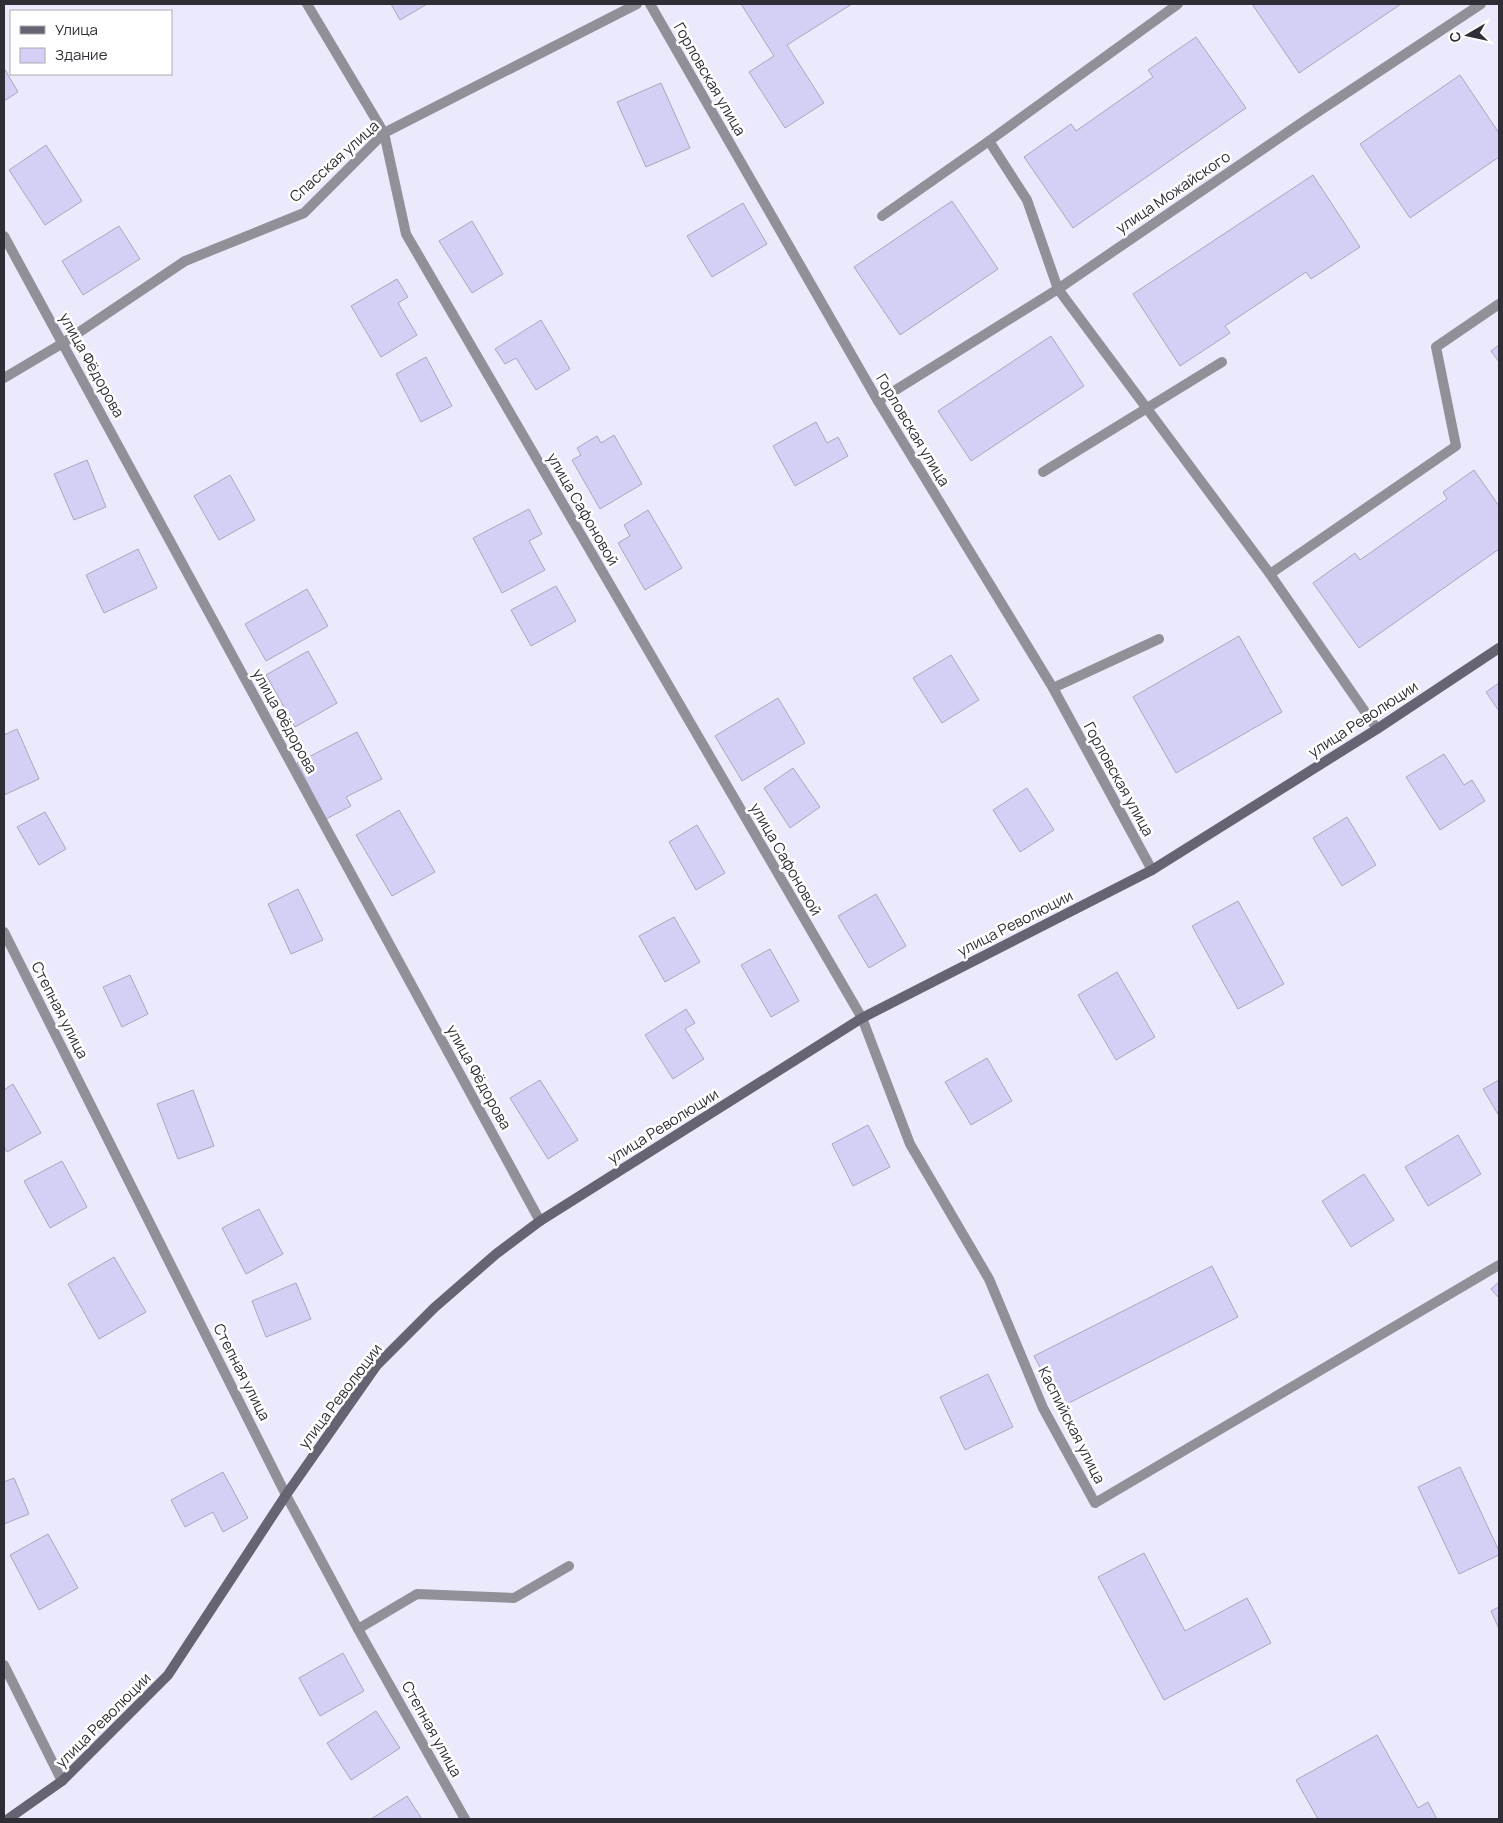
<svg xmlns="http://www.w3.org/2000/svg" width="1503" height="1823" font-family="Manrope,sans-serif">
	<rect width="100%" height="100%" fill="#ebe9fc"/>
	<g fill="#d4cff5" stroke="#aaa7bd">
		<path d="M391 4H427L400 20Z"/>
		<path d="M741 4H852L787 45 824 103 785 128 749 72 774 56Z"/>
		<path d="M1252 4H1401L1299 73Z"/>
		<path d="M1196 37 1246 108 1073 228 1024 157 1071 124 1076 131 1153 77 1148 70Z"/>
		<path d="M4 68 18 92 4 101Z"/>
		<path d="M1460 75 1499 133V157L1410 218 1360 144Z"/>
		<path d="M661 83 690 148 646 167 617 102Z"/>
		<path d="M46 145 82 201 45 225 9 170Z"/>
		<path d="M1313 175 1360 247 1311 279 1306 272 1225 326 1230 333 1180 366 1133 294Z"/>
		<path d="M952 201 998 269 900 335 854 267Z"/>
		<path d="M743 203 767 244 712 277 687 236Z"/>
		<path d="M472 221 503 274 472 293 439 241Z"/>
		<path d="M119 226 140 259 83 295 62 261Z"/>
		<path d="M397 279 408 297 398 303 417 335 381 357 351 306Z"/>
		<path d="M541 320 570 369 536 390 516 358 505 364 495 349Z"/>
		<path d="M1051 336 1084 386 971 461 938 411Z"/>
		<path d="M1499 345V362L1491 351Z"/>
		<path d="M426 357 452 406 421 422 396 374Z"/>
		<path d="M816 422 827 443 838 437 848 456 795 486 773 446Z"/>
		<path d="M614 435 642 484 600 509 572 460 581 455 577 448 597 436 601 443Z"/>
		<path d="M87 460 106 507 74 520 54 474Z"/>
		<path d="M1474 470 1499 506V549L1359 648 1313 583 1355 553 1360 560 1447 499 1443 492Z"/>
		<path d="M230 475 255 520 219 540 194 496Z"/>
		<path d="M529 509 542 534 529 541 545 570 502 593 473 538Z"/>
		<path d="M648 510 682 568 645 590 618 543 630 536 624 525Z"/>
		<path d="M138 549 157 588 104 613 86 575Z"/>
		<path d="M556 586 576 621 531 646 511 610Z"/>
		<path d="M307 589 328 626 266 661 245 624Z"/>
		<path d="M1239 636 1282 712 1176 773 1133 697Z"/>
		<path d="M308 651 337 703 295 727 266 675Z"/>
		<path d="M951 655 979 700 942 723 913 678Z"/>
		<path d="M1499 683V711L1486 692Z"/>
		<path d="M778 698 805 743 742 781 715 736Z"/>
		<path d="M17 729 39 779 4 795V735Z"/>
		<path d="M357 732 382 779 346 797 351 806 326 819 297 763Z"/>
		<path d="M1444 754 1464 785 1472 780 1485 801 1440 830 1406 777Z"/>
		<path d="M793 768 820 807 790 828 764 788Z"/>
		<path d="M1027 788 1054 830 1020 852 993 810Z"/>
		<path d="M399 810 435 872 392 896 356 835Z"/>
		<path d="M45 812 66 849 39 865 17 827Z"/>
		<path d="M1347 817 1376 865 1342 886 1313 838Z"/>
		<path d="M697 825 725 873 696 890 669 842Z"/>
		<path d="M298 889 323 940 291 954 268 904Z"/>
		<path d="M876 894 906 946 869 968 838 916Z"/>
		<path d="M1238 901 1284 984 1238 1009 1192 926Z"/>
		<path d="M674 917 700 962 665 982 639 936Z"/>
		<path d="M770 949 799 1001 771 1017 741 965Z"/>
		<path d="M1117 972 1155 1037 1116 1060 1078 995Z"/>
		<path d="M130 975 148 1014 122 1027 103 987Z"/>
		<path d="M686 1009 695 1023 685 1029 704 1059 673 1079 645 1035Z"/>
		<path d="M987 1058 1012 1101 971 1125 945 1082Z"/>
		<path d="M540 1080 578 1140 548 1159 510 1098Z"/>
		<path d="M1499 1080V1116L1483 1089Z"/>
		<path d="M13 1084 41 1133 7 1152 4 1147V1090Z"/>
		<path d="M193 1090 214 1146 178 1159 157 1104Z"/>
		<path d="M868 1125 890 1167 853 1186 832 1144Z"/>
		<path d="M1458 1135 1481 1174 1428 1206 1405 1167Z"/>
		<path d="M62 1161 87 1207 50 1228 24 1181Z"/>
		<path d="M1364 1174 1394 1220 1351 1247 1322 1201Z"/>
		<path d="M259 1209 283 1254 246 1274 222 1228Z"/>
		<path d="M114 1257 146 1312 99 1339 68 1284Z"/>
		<path d="M1212 1266 1238 1317 1061 1407 1034 1356Z"/>
		<path d="M1499 1282V1298L1491 1289Z"/>
		<path d="M296 1283 311 1319 266 1337 252 1301Z"/>
		<path d="M988 1374 1013 1427 965 1450 940 1397Z"/>
		<path d="M1460 1467 1499 1551V1555L1459 1574 1418 1487Z"/>
		<path d="M223 1472 248 1518 223 1532 213 1512 185 1527 171 1500Z"/>
		<path d="M14 1478 29 1514 4 1524V1482Z"/>
		<path d="M48 1534 78 1588 39 1610 10 1555Z"/>
		<path d="M1144 1553 1185 1631 1247 1598 1271 1643 1164 1700 1098 1577Z"/>
		<path d="M1499 1607V1629L1491 1611Z"/>
		<path d="M343 1653 364 1691 320 1716 299 1678Z"/>
		<path d="M376 1711 400 1748 351 1780 327 1743Z"/>
		<path d="M1377 1735 1418 1808 1428 1802 1437 1819H1318L1296 1780Z"/>
		<path d="M407 1796 422 1819H371Z"/>
	</g>
	<g fill="none" stroke-linecap="round" stroke-linejoin="round">
		<g stroke="#919099" stroke-width="10">
			<path d="M1178 4 989 141 1027 200 1058 289 1270 574 1377 729"/>
			<path d="M882 216 989 141"/>
			<path d="M1043 472 1222 362"/>
			<path d="M1270 574 1456 446 1436 347 1499 304"/>
			<path d="M1053 688 1159 639"/>
			<path d="M358 1629 417 1594 514 1598 569 1566"/>
		</g>
		<g stroke="#919099" stroke-width="10">
			<path d="M307 4 384 133 406 234 862 1018 910 1144 989 1279 1043 1408 1095 1503 1499 1265"/>
			<path d="M650 4 878 401 1053 688 1152 870"/>
			<path d="M4 236 540 1221"/>
			<path d="M4 378 63 343 185 261 304 213 384 133 637 4"/>
			<path d="M878 401 1058 289 1307 119 1481 4"/>
			<path d="M4 932 286 1495 358 1629 465 1819"/>
			<path d="M4 1665 62 1781"/>
		</g>
		<path stroke="#666472" stroke-width="10" d="M8 1819 62 1781 168 1675 286 1495 377 1365 434 1308 496 1254 540 1221 862 1018 1152 870 1377 729 1499 648"/>
	</g>
	<g text-anchor="middle" dominant-baseline="central" stroke-width="5" stroke-linejoin="round" paint-order="stroke">
		<g font-size="15" fill="#2f2e36" stroke="#fff">
			<text transform="translate(710 79) rotate(60)">Горловская улица</text>
			<text transform="translate(334 161) rotate(-42)">Спасская улица</text>
			<text transform="translate(1173 192) rotate(-34)">улица Можайского</text>
			<text transform="translate(92 365) rotate(61)">улица Фёдорова</text>
			<text transform="translate(913 430) rotate(59)">Горловская улица</text>
			<text transform="translate(583 509) rotate(60)">улица Сафоновой</text>
			<text transform="translate(1363 719) rotate(-33)">улица Революции</text>
			<text transform="translate(285 721) rotate(61)">улица Фёдорова</text>
			<text transform="translate(1119 779) rotate(61)">Горловская улица</text>
			<text transform="translate(786 859) rotate(60)">улица Сафоновой</text>
			<text transform="translate(1015 923) rotate(-27)">улица Революции</text>
			<text transform="translate(60 1010) rotate(63)">Степная улица</text>
			<text transform="translate(479 1077) rotate(61)">улица Фёдорова</text>
			<text transform="translate(663 1126) rotate(-32)">улица Революции</text>
			<text transform="translate(242 1372) rotate(63)">Степная улица</text>
			<text transform="translate(340 1396) rotate(-53)">улица Революции</text>
			<text transform="translate(1072 1425) rotate(63)">Каспийская улица</text>
			<text transform="translate(103 1720) rotate(-45)">улица Революции</text>
			<text transform="translate(432 1729) rotate(61)">Степная улица</text>
		</g>
	</g>
	<rect width="1503" height="1823" fill="none" stroke="#2f2e36" stroke-width="10"/>
	<rect x="10" y="10" width="162" height="65" fill="#ffffff" stroke="#acabaf"/>
	<rect x="20" y="26" width="25" height="8" fill="#666472" stroke="#acabaf"/>
	<text x="55" y="35" font-size="15" fill="#2f2e36">Улица</text>
	<rect x="20" y="48" width="25" height="15" fill="#d4cff5" stroke="#acabaf"/>
	<text x="55" y="60" font-size="15" fill="#2f2e36">Здание</text>
	<g transform="translate(1468 35) rotate(261)" stroke="#ffffff" stroke-width="4" paint-order="stroke">
	<path d="M0-4L9 19L0 12L-9 19Z" fill="#2f2e36"/>
	<text y="-8" font-size="14" font-weight="bold" text-anchor="middle" fill="#2f2e36">С</text>
	</g>
</svg>
